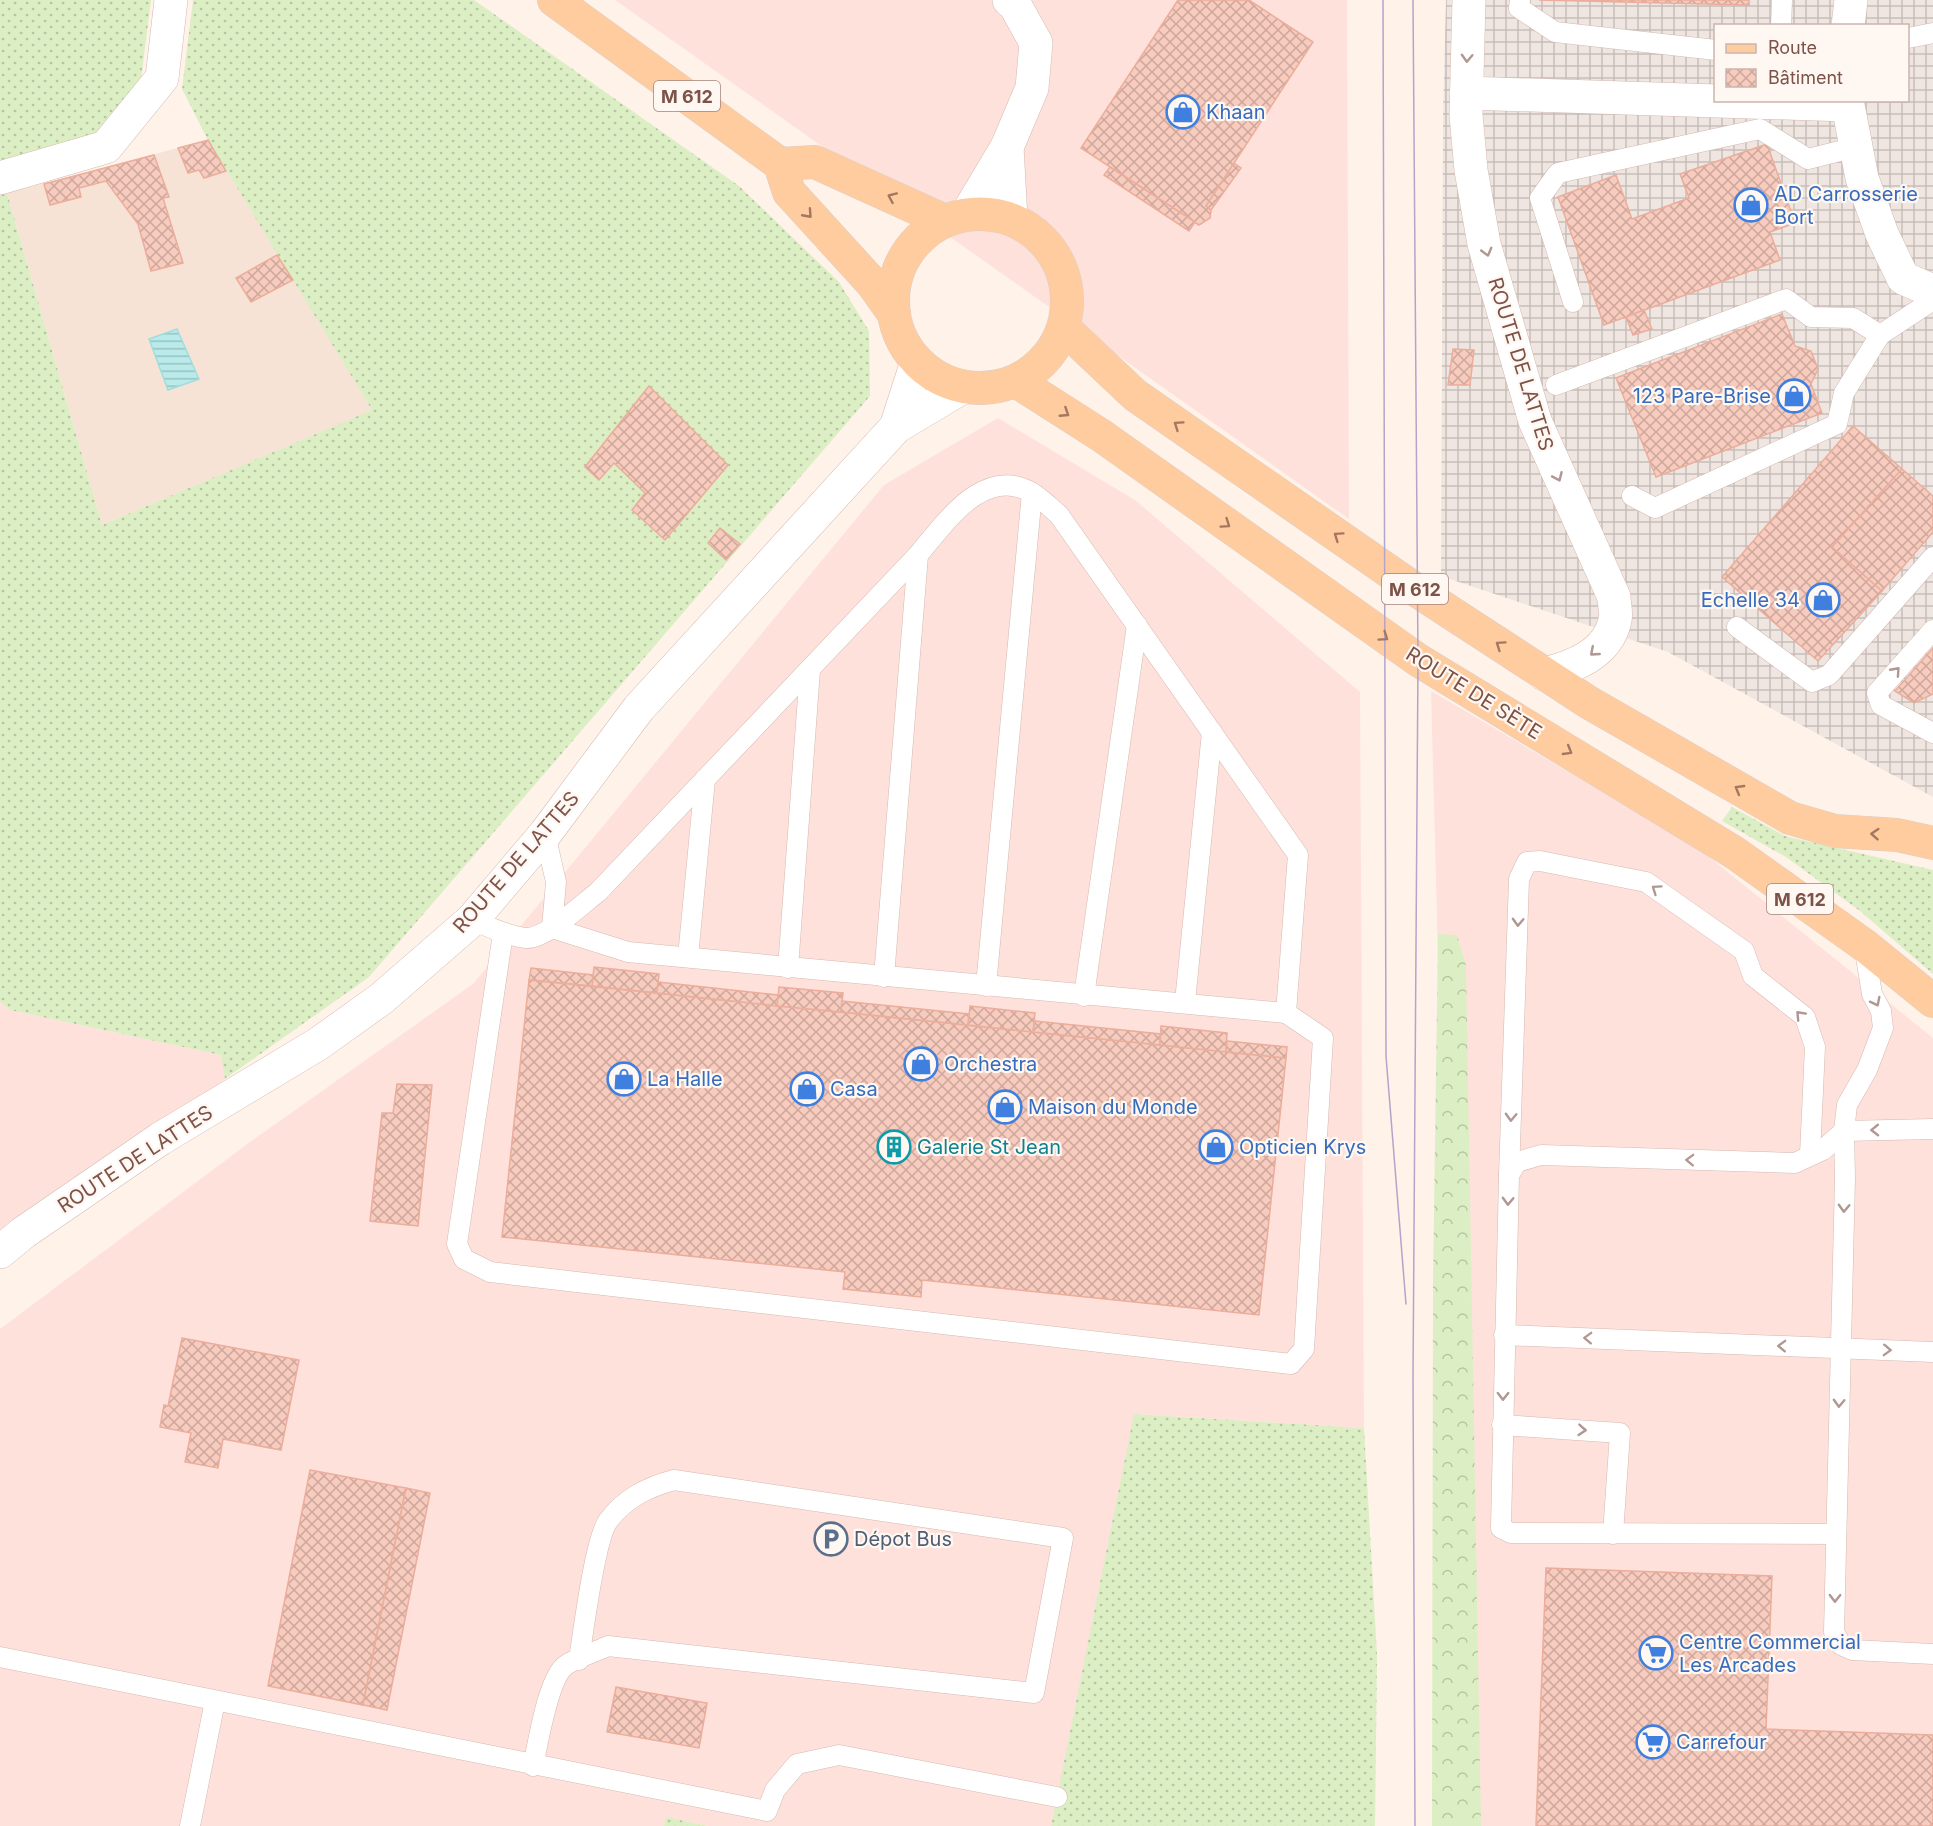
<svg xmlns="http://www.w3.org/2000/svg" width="1933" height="1826" font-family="Inter,sans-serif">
	<defs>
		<pattern id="industrial-grid" width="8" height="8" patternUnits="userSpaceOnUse" patternTransform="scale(1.5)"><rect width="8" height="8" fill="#efe6e2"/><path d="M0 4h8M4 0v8" fill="none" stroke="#c7bdb9"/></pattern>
		<pattern id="grass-dots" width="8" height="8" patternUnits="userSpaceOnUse" patternTransform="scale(1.5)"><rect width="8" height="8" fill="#dcefc4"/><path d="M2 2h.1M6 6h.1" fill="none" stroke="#b8c4a1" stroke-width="1.8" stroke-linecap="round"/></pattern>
		<pattern id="forest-crowns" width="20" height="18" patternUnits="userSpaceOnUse" patternTransform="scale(1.5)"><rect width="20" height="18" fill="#dcefc4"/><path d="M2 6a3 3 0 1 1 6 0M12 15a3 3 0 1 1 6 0" fill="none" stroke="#b8c4a1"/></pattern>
		<pattern id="water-rules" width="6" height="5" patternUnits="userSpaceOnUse" patternTransform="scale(1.5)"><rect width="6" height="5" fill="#baebeb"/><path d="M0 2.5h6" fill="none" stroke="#9cc1c0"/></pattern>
		<pattern id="building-cross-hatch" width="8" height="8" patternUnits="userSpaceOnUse" patternTransform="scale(1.5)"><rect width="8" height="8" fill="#f7cbbd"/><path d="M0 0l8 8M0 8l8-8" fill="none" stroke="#cda79c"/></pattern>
	</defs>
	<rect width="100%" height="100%" fill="#fff2e9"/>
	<path fill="#f7e3d6" d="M208 140 373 410 102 525 7 193Z"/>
	<g fill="#ffe1dc">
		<path d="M615 0H1347L1349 519Z"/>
		<path d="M998 418 1135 500 1360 692 1364 1428 1135 1414 1051 1826H708L666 1817 664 1826H0V1329L250 1142 473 984 884 485Z"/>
		<path d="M1431 691 1698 848 1933 1038V1826H1461Z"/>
		<path d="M0 1002 10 1010 222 1055 225 1079 0 1248Z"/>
	</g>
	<path fill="url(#industrial-grid)" fill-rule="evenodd" d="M1446 0H1933V797L1668 652 1441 576 1443 116ZM1716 26H1908V100H1716Z"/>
	<g fill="url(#grass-dots)">
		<path d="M0 0H151L140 88 97 139 0 168Z"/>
		<path d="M193 0H474L739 186 839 282 869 331 870 396 369 977 225 1079 221 1055 10 1010 0 1002V195L7 193 102 525 372 410 208 140 182 89Z"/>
		<path d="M1732 807 1785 836 1933 870V974L1860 911 1786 857 1722 821Z"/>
		<path d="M1134 1414 1364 1428 1377 1655 1375 1826H1051Z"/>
		<path d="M666 1817 708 1826H664Z"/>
	</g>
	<path fill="url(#forest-crowns)" d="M1438 934 1457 935 1466 965 1481 1826H1432L1433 1280Z"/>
	<path fill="url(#water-rules)" stroke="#9fdede" stroke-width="1.5" d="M177 329 199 379 168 390 149 339Z"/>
	<g fill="url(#building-cross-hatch)" stroke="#ecad9b" stroke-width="1.5">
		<path d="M1178 0H1249L1313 42 1206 206 1211 210 1210 218 1199 225 1081 148Z"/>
		<path d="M1539 0H1749V5Z"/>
		<path d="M208 140 226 171 204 178 199 170 188 173 178 148Z"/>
		<path d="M1767 144 1795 223 1770 232 1780 260 1604 325 1558 197 1616 175 1632 219 1689 198 1680 174Z"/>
		<path d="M154 155 169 197 163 198 183 263 151 271 138 224 106 181 79 188 81 197 50 205 44 184Z"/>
		<path d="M1234 163 1241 168 1211 210 1206 206Z"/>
		<path d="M1110 167 1195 222 1189 231 1104 175Z"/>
		<path d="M277 255 293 280 251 302 236 278Z"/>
		<path d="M1644 310 1652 329 1633 335 1626 317Z"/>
		<path d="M1782 314 1795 346 1811 351 1818 369 1811 384 1822 413 1656 477 1616 378Z"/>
		<path d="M1453 349 1474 350 1470 385H1448Z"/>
		<path d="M649 386 728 465 665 540 632 510 645 493 614 463 599 480 585 467Z"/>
		<path d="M1853 426 1902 469 1832 547 1882 591 1818 661 1722 577Z"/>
		<path d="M1902 469 1933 496V532L1882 591 1832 547Z"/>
		<path d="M720 528 740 544 726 560 708 543Z"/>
		<path d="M1933 648V694L1914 703 1895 691Z"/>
		<path d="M594 967 659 974 657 993 592 986Z"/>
		<path d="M531 968 593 975 592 986 529 980Z"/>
		<path d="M529 980 1286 1058 1259 1315 922 1280 921 1297 843 1289 845 1272 502 1237Z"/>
		<path d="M658 982 778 995 777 1006 657 993Z"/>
		<path d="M779 987 843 993 841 1012 777 1006Z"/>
		<path d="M842 1001 969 1014 968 1025 841 1012Z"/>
		<path d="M970 1006 1035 1013 1033 1032 968 1025Z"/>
		<path d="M1035 1021 1161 1034 1160 1045 1033 1032Z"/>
		<path d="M1161 1026 1227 1033 1226 1052 1160 1045Z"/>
		<path d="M1227 1041 1287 1047 1286 1058 1226 1052Z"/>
		<path d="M397 1084 432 1085 418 1226 370 1221 382 1113H393Z"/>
		<path d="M182 1338 299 1360 281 1450 223 1439 218 1468 185 1462 191 1433 160 1427 164 1405 168 1406Z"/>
		<path d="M310 1470 406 1488 363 1705 268 1686Z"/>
		<path d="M406 1488 430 1493 387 1710 363 1705Z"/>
		<path d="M1546 1568 1772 1576 1766 1729 1933 1735V1826H1536Z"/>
		<path d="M616 1687 707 1703 699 1748 607 1732Z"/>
	</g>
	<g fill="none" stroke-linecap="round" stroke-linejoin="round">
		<g stroke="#d5b9af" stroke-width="21">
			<g id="lane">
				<path d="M1520 0 1519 8 1555 32 1716 50"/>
				<path d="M1781 26 1782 0"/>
				<path d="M1908 38 1933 33"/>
				<path d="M1573 302 1540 198 1558 173 1760 129 1808 159 1856 147"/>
				<path d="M1556 385 1786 299 1811 317 1853 318 1880 335 1933 300"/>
				<path d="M1632 496 1655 508 1837 424 1844 393 1880 335"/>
				<path d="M1737 627 1812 682 1829 675 1933 557"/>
				<path d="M1933 630 1877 693 1881 705 1933 733"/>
				<path d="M545 834 556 882 552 928"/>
				<path d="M472 920C490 927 507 936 526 938 546 939 582 904 598 892L918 555C946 522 985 463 1034 494 1043 500 1051 508 1059 515L1298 855 1286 1013 628 952 552 928"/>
				<path d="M503 933 457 1244 464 1259 490 1272 1291 1364 1304 1349 1323 1038 1286 1013"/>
				<path d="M1864 945 1872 994 1881 1011 1883 1028 1867 1070 1847 1105 1844 1131 1845 1178 1834 1632 1841 1645 1852 1650 1933 1654"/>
				<path d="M688 957 705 779"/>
				<path d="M788 968 810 670"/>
				<path d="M884 977 918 555"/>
				<path d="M986 986 1032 493"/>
				<path d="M1084 996 1137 625"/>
				<path d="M1185 1002 1212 732"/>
				<path d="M1509 1175 1519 879 1527 862 1540 861 1646 882 1744 951 1753 976 1805 1017 1815 1047 1810 1155"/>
				<path d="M1504 1335 1933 1352"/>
				<path d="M1502 1425 1620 1433 1613 1534"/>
				<path d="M1836 1534 1511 1533 1501 1528 1509 1175 1517 1162 1541 1155 1795 1163 1823 1150 1844 1131 1933 1129"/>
				<path d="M0 1657 767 1811 775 1790 797 1764 839 1755 1057 1797"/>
				<path d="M533 1766C538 1744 548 1677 566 1665 578 1657 595 1652 608 1646L1034 1693 1063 1538 674 1480C648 1487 625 1498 608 1521 595 1539 583 1633 579 1660"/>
				<path d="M190 1826 215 1701"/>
			</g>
		</g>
		<g stroke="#d5b9af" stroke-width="34">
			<g id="street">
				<path d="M1848 26 1851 0"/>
				<path d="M1466 93 1847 105"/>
				<path d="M1847 100 1862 178 1882 234 1903 278 1933 291"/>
				<path d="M1007 147 1011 219"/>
				<path d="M0 178 106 147 162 78 171 0"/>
				<path d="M967 214 1007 147 1032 88 1036 43 1015 5 1009 0"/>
				<path d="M896 427 917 362"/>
				<path d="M0 1252 23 1233 160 1139 318 1044 381 999 472 920 545 834 639 708 896 427 963 387"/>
			</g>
		</g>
		<g stroke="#dbbbae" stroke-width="34">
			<path id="secondary" d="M1469 0 1466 115 1471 170 1484 244 1535 421 1614 597C1614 604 1617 613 1615 620 1608 654 1573 667 1544 674"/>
		</g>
		<g stroke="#dbcfcc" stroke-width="34">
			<g id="primary">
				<path d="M554 0 780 164 789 192 872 283 894 314"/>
				<path d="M780 164 815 162 945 221"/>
				<circle cx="980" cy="301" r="87"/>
				<path d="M1064 328 1135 395 1416 590 1588 702 1790 818 1835 831 1897 835 1933 843"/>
				<path d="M1016 381 1102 436 1418 660 1735 853 1864 945 1933 1001"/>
			</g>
		</g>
		<use href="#lane" stroke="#fff" stroke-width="20"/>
		<use href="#street" stroke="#fff" stroke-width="33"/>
		<use href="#secondary" stroke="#fff" stroke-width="33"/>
		<use href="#primary" stroke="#ffcc9f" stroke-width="33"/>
		<g stroke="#b3a4cb" stroke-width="1.5">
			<path d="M1383 0 1386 1056 1406 1304"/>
			<path d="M1413 0 1418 660 1413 1377 1415 1826"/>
		</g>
	</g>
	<defs><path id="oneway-chevron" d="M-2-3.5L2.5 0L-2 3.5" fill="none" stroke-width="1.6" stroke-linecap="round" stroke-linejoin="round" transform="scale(1.5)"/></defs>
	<g stroke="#b19791">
		<use href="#oneway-chevron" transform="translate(1467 58) rotate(92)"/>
		<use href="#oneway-chevron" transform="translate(1487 252) rotate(75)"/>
		<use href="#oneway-chevron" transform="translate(1558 477) rotate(66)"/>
		<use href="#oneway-chevron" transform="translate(1594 652) rotate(139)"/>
		<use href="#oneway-chevron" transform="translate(1896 671) rotate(-48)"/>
		<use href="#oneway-chevron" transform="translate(1656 889) rotate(-145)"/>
		<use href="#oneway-chevron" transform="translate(1518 922) rotate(92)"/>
		<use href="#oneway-chevron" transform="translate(1876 1002) rotate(63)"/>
		<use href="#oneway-chevron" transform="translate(1800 1015) rotate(-133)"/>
		<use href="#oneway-chevron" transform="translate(1511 1117) rotate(92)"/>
		<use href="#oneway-chevron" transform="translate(1875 1130) rotate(179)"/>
		<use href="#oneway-chevron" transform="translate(1690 1160) rotate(-178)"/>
		<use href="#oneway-chevron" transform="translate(1508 1201) rotate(92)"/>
		<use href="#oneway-chevron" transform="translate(1844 1208) rotate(92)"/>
		<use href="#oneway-chevron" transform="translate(1588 1338) rotate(-178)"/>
		<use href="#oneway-chevron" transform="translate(1782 1346) rotate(-178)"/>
		<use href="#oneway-chevron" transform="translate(1887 1350) rotate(2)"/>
		<use href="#oneway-chevron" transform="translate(1503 1396) rotate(91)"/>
		<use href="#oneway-chevron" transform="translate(1839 1403) rotate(92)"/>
		<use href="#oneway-chevron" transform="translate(1582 1430) rotate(4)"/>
		<use href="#oneway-chevron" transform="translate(1835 1598) rotate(91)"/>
	</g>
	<g stroke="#a47762">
		<use href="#oneway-chevron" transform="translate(892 197) rotate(-156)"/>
		<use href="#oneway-chevron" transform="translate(808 214) rotate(48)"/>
		<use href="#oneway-chevron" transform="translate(1065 413) rotate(33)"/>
		<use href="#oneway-chevron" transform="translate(1178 425) rotate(-145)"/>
		<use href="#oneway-chevron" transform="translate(1226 524) rotate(35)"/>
		<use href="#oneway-chevron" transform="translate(1338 536) rotate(-145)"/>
		<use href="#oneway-chevron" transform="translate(1384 637) rotate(35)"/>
		<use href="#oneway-chevron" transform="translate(1500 645) rotate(-145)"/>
		<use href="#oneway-chevron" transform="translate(1568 751) rotate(31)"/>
		<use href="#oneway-chevron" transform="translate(1739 789) rotate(-150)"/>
		<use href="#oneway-chevron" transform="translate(1875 834) rotate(-176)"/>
	</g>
	<defs>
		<g id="shop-ring" transform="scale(1.725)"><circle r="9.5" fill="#fff7f1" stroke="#3f7fe0" stroke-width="1.5"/><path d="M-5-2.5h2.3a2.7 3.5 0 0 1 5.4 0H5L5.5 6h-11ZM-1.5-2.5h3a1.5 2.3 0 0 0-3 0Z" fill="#3f7fe0"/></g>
		<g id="building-ring" transform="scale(1.725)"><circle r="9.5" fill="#fff7f1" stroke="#0f9aa8" stroke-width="1.5"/><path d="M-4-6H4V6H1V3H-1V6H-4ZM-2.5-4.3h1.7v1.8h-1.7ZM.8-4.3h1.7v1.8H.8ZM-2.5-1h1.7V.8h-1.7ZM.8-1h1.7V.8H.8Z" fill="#0f9aa8"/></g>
		<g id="parking-ring" transform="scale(1.725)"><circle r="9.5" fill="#fff7f1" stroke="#5c6f8a" stroke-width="1.5"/><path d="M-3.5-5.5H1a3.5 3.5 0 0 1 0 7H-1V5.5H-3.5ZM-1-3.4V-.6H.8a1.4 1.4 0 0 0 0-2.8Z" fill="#5c6f8a"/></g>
		<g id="supermarket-ring" transform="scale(1.725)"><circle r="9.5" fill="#fff7f1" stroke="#3f7fe0" stroke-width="1.5"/><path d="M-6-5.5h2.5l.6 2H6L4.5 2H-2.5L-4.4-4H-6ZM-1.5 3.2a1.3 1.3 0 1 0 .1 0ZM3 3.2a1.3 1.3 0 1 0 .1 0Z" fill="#3f7fe0"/></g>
	</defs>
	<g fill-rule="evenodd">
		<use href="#shop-ring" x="1183" y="112"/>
		<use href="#shop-ring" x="1751" y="205"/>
		<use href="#shop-ring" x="1794" y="396"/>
		<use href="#shop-ring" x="1823" y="600"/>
		<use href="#shop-ring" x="921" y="1064"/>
		<use href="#shop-ring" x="624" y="1079"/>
		<use href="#shop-ring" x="807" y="1089"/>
		<use href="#shop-ring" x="1005" y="1107"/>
		<use href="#building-ring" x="894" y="1147"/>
		<use href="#shop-ring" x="1216" y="1147"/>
		<use href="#parking-ring" x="831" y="1539"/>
		<use href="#supermarket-ring" x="1656" y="1653"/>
		<use href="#supermarket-ring" x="1653" y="1742"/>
	</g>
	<g text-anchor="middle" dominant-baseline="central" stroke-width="4.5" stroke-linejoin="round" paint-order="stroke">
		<g fill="#fff7f1" stroke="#a4847b" stroke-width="1.5">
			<rect x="654" y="81" width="66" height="30" rx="4.5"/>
			<rect x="1382" y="574" width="66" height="30" rx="4.5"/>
			<rect x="1767" y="884" width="66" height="30" rx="4.5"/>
		</g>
		<g font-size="18" font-weight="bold" fill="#7d5248">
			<text x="687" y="96">M 612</text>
			<text x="1415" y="589">M 612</text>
			<text x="1800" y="899">M 612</text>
		</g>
		<g font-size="20" fill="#366cbe" stroke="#fff7f1" text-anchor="start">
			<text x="1206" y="112">Khaan</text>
			<text x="1774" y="194">AD Carrosserie<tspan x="1774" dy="23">Bort</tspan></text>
			<text x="1771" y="396" text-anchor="end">123 Pare-Brise</text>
			<text x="1800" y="600" text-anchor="end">Echelle 34</text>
			<text x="944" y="1064">Orchestra</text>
			<text x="647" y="1079">La Halle</text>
			<text x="830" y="1089">Casa</text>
			<text x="1028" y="1107">Maison du Monde</text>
			<text x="1239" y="1147">Opticien Krys</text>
			<text x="1679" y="1642">Centre Commercial<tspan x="1679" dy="23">Les Arcades</tspan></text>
			<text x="1676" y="1742">Carrefour</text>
		</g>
		<g font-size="20" fill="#7d5248" stroke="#fff7f1">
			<text transform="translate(1521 364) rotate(73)">ROUTE DE LATTES</text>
			<text transform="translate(1474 693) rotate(32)">ROUTE DE SÈTE</text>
			<text transform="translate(516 862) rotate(-49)">ROUTE DE LATTES</text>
			<text transform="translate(135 1159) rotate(-33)">ROUTE DE LATTES</text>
		</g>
		<g font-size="20" fill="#0d838f" stroke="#fff7f1" text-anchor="start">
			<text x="917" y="1147">Galerie St Jean</text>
		</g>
		<g font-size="20" fill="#4e5e75" stroke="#fff7f1" text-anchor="start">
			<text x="854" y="1539">Dépot Bus</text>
		</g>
	</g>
	<rect x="1714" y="24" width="195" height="78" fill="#fff7f1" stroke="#cbb5ad" stroke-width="1.5"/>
	<rect x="1726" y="44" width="30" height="9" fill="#ffcc9f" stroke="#cbb5ad" stroke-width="1.5"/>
	<text x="1768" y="54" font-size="18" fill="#7d5248">Route</text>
	<rect x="1726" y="69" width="30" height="18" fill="url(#building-cross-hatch)" stroke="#cbb5ad" stroke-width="1.5"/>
	<text x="1768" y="84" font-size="18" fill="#7d5248">Bâtiment</text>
</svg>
